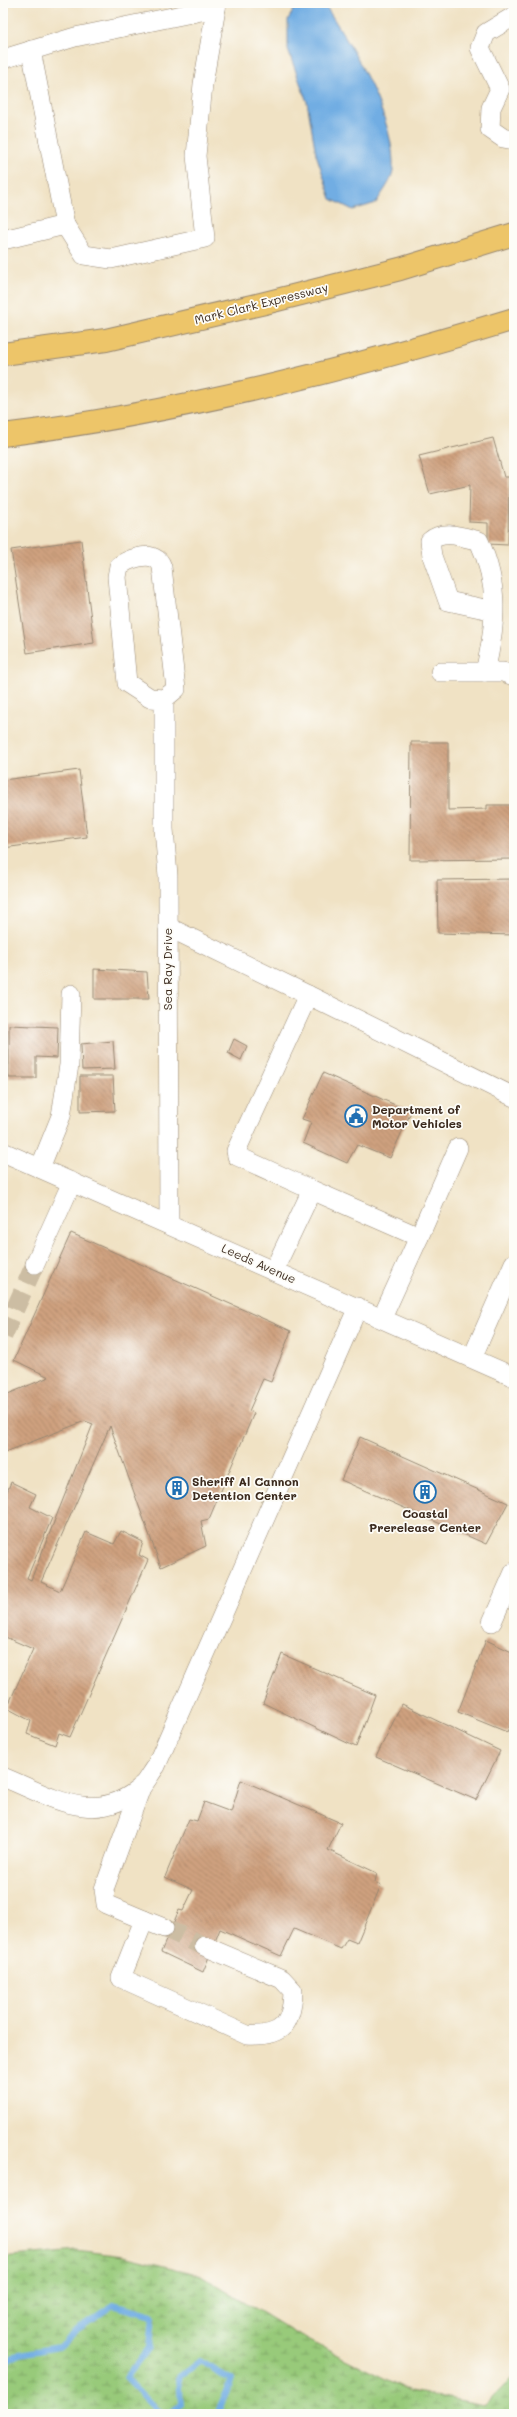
<svg xmlns="http://www.w3.org/2000/svg" width="517" height="2417" font-family="Mali,sans-serif">
	<defs>
		<pattern id="wetland-marsh" width="20" height="14" patternUnits="userSpaceOnUse"><rect width="20" height="14" fill="#98ca7a"/><path d="M1 5h8M5 5V1M11 12h8M15 12V8" fill="none" stroke="#7da463"/></pattern>
		<pattern id="building-back-hatch" width="6" height="6" patternUnits="userSpaceOnUse"><rect width="6" height="6" fill="#cfa17f"/><path d="M-1 5l2 2M0 0l6 6M5-1l2 2" fill="none" stroke="#a98367"/></pattern>
	</defs>
	<rect width="100%" height="100%" fill="#fdfcf7"/>
	<filter id="ink" filterUnits="userSpaceOnUse"><feTurbulence type="fractalNoise" baseFrequency=".025" numOctaves="2"/><feDisplacementMap in="SourceGraphic" scale="8" xChannelSelector="R" yChannelSelector="G"/><feConvolveMatrix kernelMatrix="1 2 1 2 8 2 1 2 1" color-interpolation-filters="sRGB"/></filter>
	<filter id="wash" filterUnits="userSpaceOnUse"><feTurbulence type="fractalNoise" baseFrequency=".012" numOctaves="4" result="noise"/><feDisplacementMap in="SourceGraphic" scale="16" xChannelSelector="R" yChannelSelector="G"/><feGaussianBlur stdDeviation="0.9" result="paint"/><feColorMatrix in="noise" values="0 0 0 0 0 0 0 0 0 0 0 0 0 0 0 0 0 1.4 0 .05"/><feComposite in="paint" operator="in"/></filter>
	<g filter="url(#wash)">
		<rect width="100%" height="100%" fill="#f0e2c4"/>
		<path fill="url(#wetland-marsh)" stroke="#6a7a4c" d="M76 2250 123 2256 201 2275 307 2340 410 2391 485 2405 514 2376V2414H3V2257Z"/>
		<path fill="#71ade3" stroke="#566c80" d="M297 3H321L325 5C353 49 396 118 393 171 392 181 381 194 376 203L353 210 331 199 316 154 307 102 288 50V20Z"/>
		<g fill="none" stroke-linecap="round" stroke-linejoin="round">
			<g stroke="#71ade3" stroke-width="6">
				<path d="M3 2363 20 2354 59 2347 78 2329 113 2305 152 2316 149 2348 126 2378 161 2414"/>
				<path d="M170 2414 181 2404 179 2377 200 2361 232 2380 217 2414"/>
			</g>
		</g>
		<g id="blocks">
			<g fill="url(#building-back-hatch)">
				<path d="M493 438 504 477H509L508 545 488 544V523L469 522 470 485 430 494 419 456Z"/>
				<path d="M81 540 94 643 27 653 11 550Z"/>
				<path d="M411 742H448V810L487 809V805H514V859L410 860Z"/>
				<path d="M79 770 87 837 3 848V780Z"/>
				<path d="M514 879V935L438 933 437 880Z"/>
				<path d="M94 969 147 972 149 999H94Z"/>
				<path d="M9 1025 58 1027 57 1058 36 1057V1078H9Z"/>
				<path d="M234 1039 247 1046 241 1060 228 1053Z"/>
				<path d="M113 1041 115 1069 82 1070 81 1044Z"/>
				<path d="M323 1073 411 1112 390 1158 357 1145 347 1163 303 1143 311 1122 302 1119Z"/>
				<path d="M80 1076H113L115 1111 80 1112Z"/>
				<path d="M71 1233 291 1331 271 1382 263 1379 249 1411 254 1413 209 1519 201 1521 206 1546 161 1567 110 1426 41 1582 60 1591 86 1532 114 1544 121 1531 143 1542 139 1555 148 1560 70 1737 59 1733 55 1745 27 1734 31 1721 7 1708 33 1649 3 1636V1496L5 1497 11 1482 36 1494 30 1507 52 1518 27 1578 31 1580 93 1424 85 1421 3 1453V1396L49 1377 14 1360Z"/>
				<path d="M360 1437 508 1503 486 1544 341 1480Z"/>
				<path d="M486 1640 514 1653V1716L507 1732 458 1712Z"/>
				<path d="M282 1654 375 1695 356 1747 263 1703Z"/>
				<path d="M402 1704 500 1751 476 1800 376 1757Z"/>
				<path d="M241 1780 341 1823 328 1850 377 1873 375 1882 381 1885 357 1943 347 1939 341 1949 294 1929 281 1956 220 1929 203 1972 161 1952 179 1910 183 1911 193 1890 165 1877 189 1819 197 1821 204 1802 231 1812Z"/>
			</g>
		</g>
	</g>
	<g filter="url(#ink)">
		<use href="#blocks" fill-opacity="0" stroke="#968671" stroke-width="1"/>
		<g fill="none" stroke-linecap="round" stroke-linejoin="round">
			<g stroke="#ccbda3" stroke-width="19" stroke-dasharray="19 10" stroke-linecap="butt">
				<path d="M3 1336 35 1264"/>
				<path d="M164 1928 204 1946"/>
			</g>
			<g stroke="#968671" stroke-width="20">
				<g id="minor">
					<path d="M514 16 486 33 480 48 500 89 491 108 490 129 503 138 514 140"/>
					<path d="M31 50 65 225"/>
					<path d="M3 59 75 37 216 8"/>
					<path d="M3 240 65 225 84 255 111 259 205 238 196 156 203 84 217 3"/>
					<path d="M440 672H503L514 676"/>
					<path d="M485 672C496 625 500 586 479 541 463 537 443 529 430 541L432 556 448 601 494 611"/>
					<path d="M164 699 176 689 162 567C161 564 159 560 156 559 147 552 127 560 119 566L117 577 127 683 150 698 164 699V829L168 876 169 1223"/>
					<path d="M168 927 308 995"/>
					<path d="M3 1152 514 1377"/>
					<path d="M40 1168 61 1116 69 1065 71 994"/>
					<path d="M312 1190 419 1237 382 1318"/>
					<path d="M419 1237 458 1148"/>
					<path d="M35 1264 72 1182"/>
					<path d="M274 1270 312 1190 237 1156 236 1151 308 995 514 1097"/>
					<path d="M472 1358 514 1263"/>
					<path d="M492 1622 514 1572"/>
					<path d="M3 1777C50 1796 96 1828 142 1786 147 1781 151 1772 156 1766L358 1307"/>
					<path d="M142 1785 104 1889 106 1904 144 1920 121 1978 247 2035C283 2037 292 2024 293 1991L282 1979 204 1946"/>
					<path d="M144 1920 164 1928"/>
				</g>
			</g>
			<g stroke="#968671" stroke-width="24">
				<g id="highway">
					<path d="M3 354 106 340 265 303 400 269 514 234"/>
					<path d="M3 435C177 413 346 370 514 319"/>
				</g>
			</g>
			<use href="#minor" stroke="#fff" stroke-width="19"/>
			<use href="#highway" stroke="#edc569" stroke-width="22"/>
		</g>
	</g>
	<defs>
		<g id="civic-ring" transform="scale(1.15)"><circle r="9.5" fill="#fdfcf7" stroke="#1f6fb2" stroke-width="1.5"/><path d="M-.6-6.5H3V-4.5H.6V-3L4-1V1h2V6H-6V1h2V-1L-.6-3ZM-1.2 2.5V6h2.4V2.5Z" fill="#1f6fb2"/></g>
		<g id="building-ring" transform="scale(1.15)"><circle r="9.5" fill="#fdfcf7" stroke="#1f6fb2" stroke-width="1.5"/><path d="M-4-6H4V6H1V3H-1V6H-4ZM-2.5-4.3h1.7v1.8h-1.7ZM.8-4.3h1.7v1.8H.8ZM-2.5-1h1.7V.8h-1.7ZM.8-1h1.7V.8H.8Z" fill="#1f6fb2"/></g>
	</defs>
	<g fill-rule="evenodd">
		<use href="#civic-ring" x="356" y="1116"/>
		<use href="#building-ring" x="177" y="1488"/>
		<use href="#building-ring" x="425" y="1492"/>
	</g>
	<g text-anchor="middle" dominant-baseline="central" stroke-width="3.5" stroke-linejoin="round" paint-order="stroke">
		<g font-size="12" fill="#3b2a1e" stroke="#fdfcf7">
			<text transform="translate(261 303) rotate(-14)">Mark Clark Expressway</text>
			<text transform="translate(167 969) rotate(-90)">Sea Ray Drive</text>
			<text transform="translate(259 1263) rotate(24)">Leeds Avenue</text>
		</g>
		<g font-size="12" font-weight="bold" fill="#3b2a1e" stroke="#fdfcf7" text-anchor="start">
			<text x="372" y="1109">Department of<tspan x="372" dy="14">Motor Vehicles</tspan></text>
			<text x="192" y="1481">Sheriff Al Cannon<tspan x="192" dy="14">Detention Center</tspan></text>
			<text x="425" y="1513" text-anchor="middle">Coastal<tspan x="425" dy="14">Prerelease Center</tspan></text>
		</g>
	</g>
	<rect width="517" height="2417" fill="none" stroke="#fdfcf7" stroke-width="16"/>
</svg>
